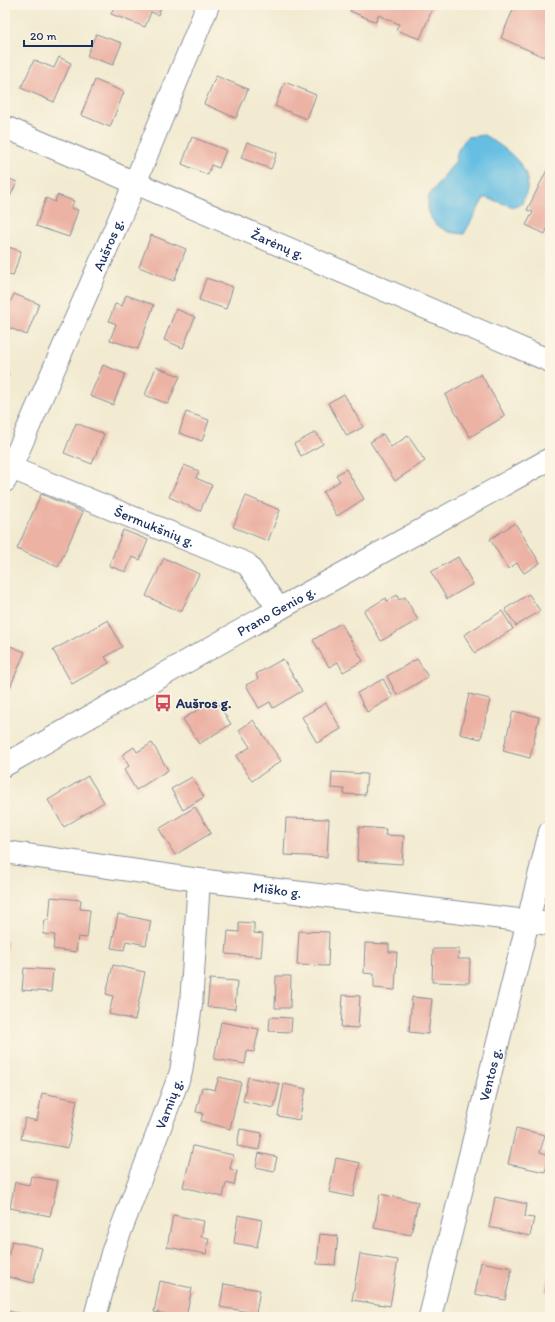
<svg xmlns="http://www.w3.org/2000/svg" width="555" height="1322" font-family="Itim,sans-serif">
	<rect width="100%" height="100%" fill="#fcf5e5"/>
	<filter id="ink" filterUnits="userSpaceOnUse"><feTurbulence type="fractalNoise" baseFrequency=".025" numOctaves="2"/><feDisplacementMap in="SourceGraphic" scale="8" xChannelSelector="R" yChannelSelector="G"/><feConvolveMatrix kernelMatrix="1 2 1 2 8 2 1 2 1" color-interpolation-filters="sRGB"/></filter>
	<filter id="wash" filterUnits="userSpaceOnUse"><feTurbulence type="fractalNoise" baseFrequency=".012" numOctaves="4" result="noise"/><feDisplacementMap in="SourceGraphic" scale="16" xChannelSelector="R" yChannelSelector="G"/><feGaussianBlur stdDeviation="0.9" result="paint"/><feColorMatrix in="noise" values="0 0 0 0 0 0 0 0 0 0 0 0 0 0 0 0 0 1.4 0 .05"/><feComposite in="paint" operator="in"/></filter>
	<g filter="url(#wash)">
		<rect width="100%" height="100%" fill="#f2ebd1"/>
		<path fill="#66bfe3" stroke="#4077a0" d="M484 135C502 146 532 165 527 189 526 194 523 199 522 204L514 207 487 198H484L464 234 449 232 436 225 428 213V197L455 162 458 150 467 137Z"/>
		<g id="blocks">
			<g fill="#ecb3a5">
				<path d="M115 5H162L158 15 151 12 145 27 111 14Z"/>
				<path d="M353 5H434L420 39 396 30 399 24 378 15 376 22 350 11Z"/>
				<path d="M515 5 519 7 520 5H550V44L544 57 501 38Z"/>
				<path d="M96 34 122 43 113 65 87 56Z"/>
				<path d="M59 57 71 63 54 102 21 88 34 60 54 68Z"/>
				<path d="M216 76 248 89 236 118 204 104Z"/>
				<path d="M95 80 124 92 110 127 81 115Z"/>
				<path d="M285 82 316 95 307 119 275 106Z"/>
				<path d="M192 137 226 150 219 168 211 165 208 175 182 164Z"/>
				<path d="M247 142 277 153 271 169 241 158Z"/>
				<path d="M550 164V223L545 234 526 225 533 212 527 210Z"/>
				<path d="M5 177 17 182 5 207Z"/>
				<path d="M57 195 74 201 71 208 78 210 69 237 36 226 46 198 55 202Z"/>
				<path d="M151 235 186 249 174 281 139 267Z"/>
				<path d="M5 246 21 251 13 276 5 274Z"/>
				<path d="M206 278 233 287 226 309 199 300Z"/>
				<path d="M14 294 39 304 27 335 5 326V306L8 307Z"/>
				<path d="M126 295 154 305 138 349 110 340 116 324 109 321 115 304 122 306Z"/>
				<path d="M176 309 195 317 183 348 164 340Z"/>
				<path d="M103 365 125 374 113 405 90 396Z"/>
				<path d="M156 367 180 376 168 404 145 395Z"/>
				<path d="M5 373 9 374 5 385Z"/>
				<path d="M481 374 505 416 470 437 445 395Z"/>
				<path d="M344 394 363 427 347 436 328 403Z"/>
				<path d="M186 412 209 420 202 441 179 433Z"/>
				<path d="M76 423 104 434 92 464 64 453Z"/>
				<path d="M316 432 323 444 301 456 294 444Z"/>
				<path d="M383 434 391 447 408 436 425 461 395 481 370 442Z"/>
				<path d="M184 465 199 471 196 478 212 485 200 511 169 497Z"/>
				<path d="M346 469 364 499 337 516 323 492 340 481 336 475Z"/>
				<path d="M41 494 83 512 58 567 17 549Z"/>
				<path d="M246 496 280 510 268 541 233 527Z"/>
				<path d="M515 523 540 563 524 573 517 563 508 569 490 539Z"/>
				<path d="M123 530 148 540 140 560 132 557 126 572 109 566Z"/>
				<path d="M458 557 473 584 447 599 431 572Z"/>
				<path d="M164 558 199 574 181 612 146 596Z"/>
				<path d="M529 594 540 611 516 626 505 609Z"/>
				<path d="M397 595 399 600 405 597 418 620 381 641 364 611 386 598 387 601Z"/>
				<path d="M502 611 513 629 475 653 464 635Z"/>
				<path d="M108 620 122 647 105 657 109 663 72 684 53 650Z"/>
				<path d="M341 623 363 661 343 672 338 662 329 667 313 640Z"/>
				<path d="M5 644 25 652 6 697H5Z"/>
				<path d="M283 659 302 691 273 708 270 702 259 708 246 685 258 679 256 674Z"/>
				<path d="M417 659 428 677 397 695 387 676Z"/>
				<path d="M383 679 393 697 367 712 357 693Z"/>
				<path d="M469 694 490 699 481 739 460 734Z"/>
				<path d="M215 699 231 724 199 744 183 719Z"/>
				<path d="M326 703 341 729 317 743 302 717Z"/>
				<path d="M513 711 539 717 530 758 503 751Z"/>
				<path d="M253 720 281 761 252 781 236 756 250 747 239 730Z"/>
				<path d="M152 743 168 770 136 790 124 770 129 766 122 755 134 747 137 752Z"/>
				<path d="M332 772 367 774 365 795 344 794V789L331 788Z"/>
				<path d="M88 776 104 802 64 827 48 800Z"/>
				<path d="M192 777 204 797 183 810 171 789Z"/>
				<path d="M195 807 211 833 175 855 159 829Z"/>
				<path d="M286 818 329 819 327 857 284 855Z"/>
				<path d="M359 827 386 829 385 835 404 836 402 864 357 861Z"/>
				<path d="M51 897 81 900 80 909 90 910 87 938 78 937 76 952 53 949 55 935 43 934 45 920H49Z"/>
				<path d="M118 914 151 921 146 945 126 941 124 950 111 948Z"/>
				<path d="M239 922 254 923V933L263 934 261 957 226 954 228 931 239 932Z"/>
				<path d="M299 931 329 932 328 966 297 965Z"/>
				<path d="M5 941H7L6 954H5Z"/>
				<path d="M365 943 389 944V952H397L395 990 374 988V974L364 973Z"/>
				<path d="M433 949H459L458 959H470L469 983 432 982Z"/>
				<path d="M113 965 145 972 135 1020 109 1014 113 996 106 994Z"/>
				<path d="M24 968 53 970 51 992 22 990Z"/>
				<path d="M276 976H291L290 1008H275Z"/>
				<path d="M210 979 237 981 235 1009 207 1007Z"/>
				<path d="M343 995 360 996 358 1028 341 1027Z"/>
				<path d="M412 997 432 999 428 1034 409 1032Z"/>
				<path d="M270 1017 292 1018 291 1032 269 1031Z"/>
				<path d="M221 1022 259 1029 254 1052 247 1051 245 1064 214 1059Z"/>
				<path d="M219 1077 241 1082 230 1129 201 1121 203 1113 196 1112 202 1087 215 1090Z"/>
				<path d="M248 1077 280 1084 274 1108 243 1101Z"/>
				<path d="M284 1084 306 1089 299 1120 278 1116Z"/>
				<path d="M42 1093 77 1100 68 1148 21 1139 25 1118 37 1121Z"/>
				<path d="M516 1128 545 1135 540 1152 549 1155 545 1172 508 1164Z"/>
				<path d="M240 1129 262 1133 259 1150 237 1146Z"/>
				<path d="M5 1133 8 1134 6 1144H5Z"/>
				<path d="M193 1146 233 1155 230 1169 237 1171 234 1185 226 1183 223 1197 183 1187Z"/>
				<path d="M259 1153 277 1157 274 1171 256 1167Z"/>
				<path d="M336 1158 360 1163 353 1197 329 1192Z"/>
				<path d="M31 1176 58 1181 50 1216 10 1208 15 1182 29 1185Z"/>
				<path d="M380 1194 418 1202 411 1235 374 1228Z"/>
				<path d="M495 1197 527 1204 525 1217 534 1218 530 1236 489 1227Z"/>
				<path d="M173 1215 204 1221 201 1237 209 1238 206 1254 167 1247Z"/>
				<path d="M238 1215 262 1220 257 1247 234 1243Z"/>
				<path d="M320 1234 338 1236 335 1265 317 1264Z"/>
				<path d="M12 1241 42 1248 33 1283 5 1276V1257L8 1258Z"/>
				<path d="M360 1254 398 1260 390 1306 352 1300Z"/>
				<path d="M481 1262 512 1268 505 1300 475 1294Z"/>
				<path d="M549 1275H550V1293L545 1291Z"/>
				<path d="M160 1281 192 1288 186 1317H180L154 1312Z"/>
				<path d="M224 1284 260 1290 256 1313 220 1307Z"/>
				<path d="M5 1311 23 1314V1317H5Z"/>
			</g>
		</g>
	</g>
	<g filter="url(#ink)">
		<use href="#blocks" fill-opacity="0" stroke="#868d98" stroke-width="1"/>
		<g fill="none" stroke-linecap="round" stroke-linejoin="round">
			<g stroke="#868d98" stroke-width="24">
				<g id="minor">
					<path id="s1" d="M5 127 550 361"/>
					<path id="s2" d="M11 468 247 564 279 609"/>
					<path id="s3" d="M5 481 135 183 208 5"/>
					<path id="s4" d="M5 765 279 609 550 459"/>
					<path id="s5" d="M5 852 199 880 550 924"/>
					<path id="s6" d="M95 1317 112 1253 181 1072 191 1005 199 880"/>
					<path id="s7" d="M430 1317 550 832"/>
				</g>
			</g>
			<use href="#minor" stroke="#fff" stroke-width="22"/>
		</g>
	</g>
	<defs>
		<g id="bus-bare" transform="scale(1.38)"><path d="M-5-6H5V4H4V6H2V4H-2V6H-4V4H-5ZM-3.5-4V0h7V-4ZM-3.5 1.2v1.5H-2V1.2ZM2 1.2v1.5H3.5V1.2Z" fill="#d1495b" stroke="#fcf5e5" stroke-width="2.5" paint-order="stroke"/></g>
	</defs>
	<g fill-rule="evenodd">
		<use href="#bus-bare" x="163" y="703"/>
	</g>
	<g text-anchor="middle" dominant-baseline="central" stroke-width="3" stroke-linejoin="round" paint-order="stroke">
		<g font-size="14" fill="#1b2f5e" stroke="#fcf5e5">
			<text stroke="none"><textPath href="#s3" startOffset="258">Aušros g.</textPath></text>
			<text stroke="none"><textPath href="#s1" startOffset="297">Žarėnų g.</textPath></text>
			<text stroke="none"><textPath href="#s2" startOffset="155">Šermukšnių g.</textPath></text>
			<text stroke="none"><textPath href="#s4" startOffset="312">Prano Genio g.</textPath></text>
			<text stroke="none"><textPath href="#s5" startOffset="275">Miško g.</textPath></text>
			<text stroke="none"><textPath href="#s7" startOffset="250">Ventos g.</textPath></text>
			<text stroke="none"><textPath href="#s6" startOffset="226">Varnių g.</textPath></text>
		</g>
		<g font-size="14" font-weight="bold" fill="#1b2f5e" stroke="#fcf5e5" text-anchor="start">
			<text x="176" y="703">Aušros g.</text>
		</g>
	</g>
	<rect width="555" height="1322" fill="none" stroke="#fcf5e5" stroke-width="20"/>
	<path d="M24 40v6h68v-6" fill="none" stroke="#1b2f5e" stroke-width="2"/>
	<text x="30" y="40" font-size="12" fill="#1b2f5e" stroke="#fcf5e5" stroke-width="3" paint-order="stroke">20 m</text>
</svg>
